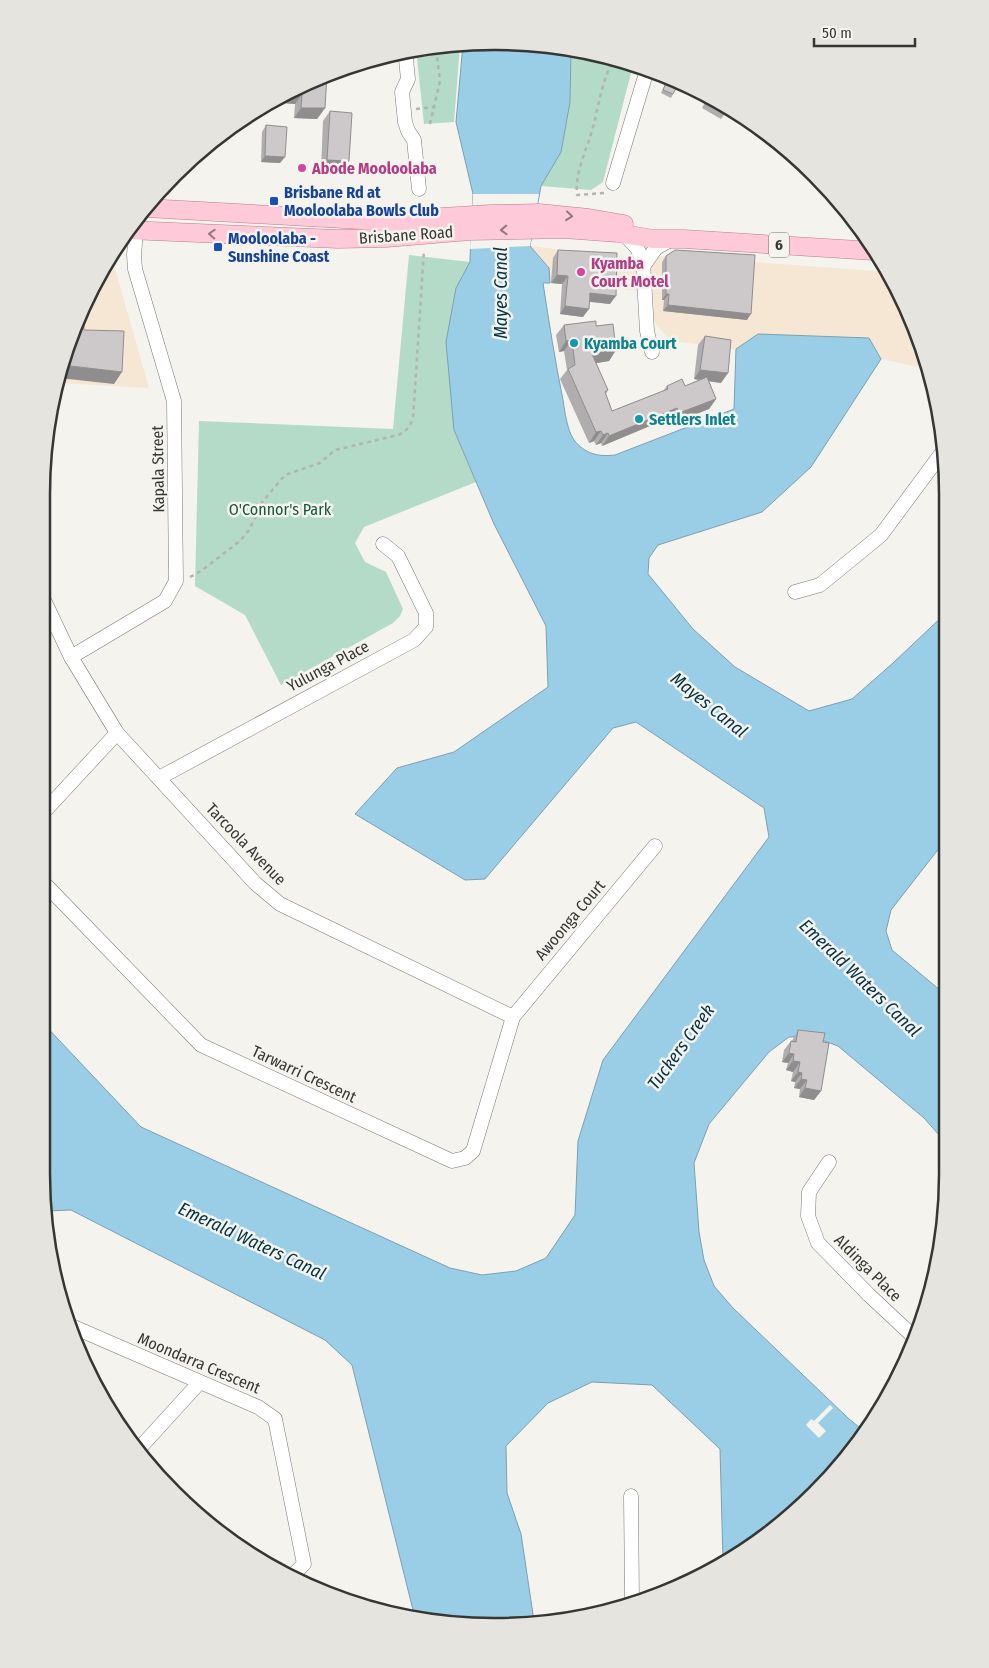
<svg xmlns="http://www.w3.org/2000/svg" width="989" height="1668" font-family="'Fira Sans Condensed',sans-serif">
	<rect width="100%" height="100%" fill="#f4f3ee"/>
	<g fill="#f6e6d4">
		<path d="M530 246 622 257 672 256 889 272 924 349 928 369 881 359 869 338 758 334 736 349 671 341 654 322 653 292 550 283 549 268Z"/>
		<path d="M111 255 149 388 59 383 65 349Z"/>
	</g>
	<g fill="#b4dac8">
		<path d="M460 45 454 122 424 124 416 49Z"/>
		<path d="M571 49 583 50 633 65 603 182 591 190 541 186 561 152 570 102Z"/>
		<path d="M409 255 470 262 456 288 454 430 476 482 364 527 355 543 365 562 386 572 403 609 400 616 393 623 281 685 245 615 195 586 199 421 393 429Z"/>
	</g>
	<path fill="#9acee7" stroke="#7ca0b1" d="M494 41 571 49 570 102 561 152 541 186 530 246 549 268 550 283H543C549 322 555 361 563 400 565 412 567 430 574 440 585 454 598 457 615 455L734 409 736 349 758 334 869 338 881 359 811 467 762 512 658 545 649 558 648 574 693 629 735 667 809 711 852 699 893 663 947 612V838L891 910 886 931 892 950 947 996V1203L942 1227 940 1221 946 1179 947 1158 939 1135 924 1118 838 1046 814 1037H789L769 1052 709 1124 694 1163 699 1232 704 1260 714 1286 733 1308 848 1418 865 1432 771 1533 723 1560 720 1449 652 1385 592 1382 548 1403 506 1446 507 1493 521 1534 534 1621 533 1624 524 1626 410 1615 413 1610 352 1365 325 1340 71 1210 47 1211 41 1173V1021L141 1127 450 1268 482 1275 516 1271 546 1258 575 1215 578 1141 603 1060 769 837 764 808 636 722 613 728 485 879 465 880 355 814 397 768 454 752 548 687 546 626 494 524 454 430 446 342 456 288 470 262V258L473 194 456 122 463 44Z"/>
	<g fill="#f4f3ee">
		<path d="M473 194H539L530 246 470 249Z"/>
		<path d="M830 1405 833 1408 818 1423 826 1431 819 1438 806 1425 811 1419 814 1421Z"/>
	</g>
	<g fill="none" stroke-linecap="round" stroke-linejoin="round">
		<g stroke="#7b7976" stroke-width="15">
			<g id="minor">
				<path d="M405 50 408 79 402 92 405 122 408 131 414 140 419 189"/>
				<path d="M613 183 647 70"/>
				<path d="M624 234 637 248 643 261 647 331 652 352"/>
				<path d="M644 265 656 248 672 239"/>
				<path d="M795 592 820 585 881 535 944 450"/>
				<path d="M42 596 71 657 117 733 255 883 280 904 513 1017"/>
				<path d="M71 657 165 601 176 581 174 401 135 269 134 255 136 231"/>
				<path d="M159 778 414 640 426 627V613L398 556 383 544"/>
				<path d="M42 814 117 733"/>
				<path d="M42 881 201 1045 452 1161 465 1158 473 1151 513 1017 655 846"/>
				<path d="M829 1162 809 1192 808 1216 818 1243 869 1295 915 1338"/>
				<path d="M69 1325 258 1407 275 1419 304 1564 294 1574"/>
				<path d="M137 1451 199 1383"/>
				<path d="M631 1496 632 1601"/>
			</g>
		</g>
		<g stroke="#b77e8e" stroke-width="19">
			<g id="major">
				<path d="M146 208 379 221 490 214 539 213 589 218 624 224"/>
				<path d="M128 230 338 239 386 238 470 231 564 229 618 233 654 239H684L874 251"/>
			</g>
		</g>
		<g stroke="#b3b3af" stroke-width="2.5" stroke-dasharray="4 4" stroke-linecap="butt">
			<path d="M416 109 434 107"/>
			<path d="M430 124 440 81 436 47"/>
			<path d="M604 193 577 195C575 170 587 150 593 127 599 104 602 80 614 59"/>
			<path d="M190 577 201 571 240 541 249 530 263 501 285 475 320 463 335 450 398 435C406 432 409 427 413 419L424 250"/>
		</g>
		<use href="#minor" stroke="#fff" stroke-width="14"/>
		<use href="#major" stroke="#fec9d8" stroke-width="18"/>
	</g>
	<g fill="#b0adaf">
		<path d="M321 76 325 108 317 119 294 118 295 104 272 102Z"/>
		<path d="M668 78 673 94 671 98 661 93Z"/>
		<path d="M708 97 729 108 721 119 702 108Z"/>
		<path d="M330 111 349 161 343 171 321 169 323 121Z"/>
		<path d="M266 125 280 163 261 162 262 132Z"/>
		<path d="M558 250 610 304 590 302 583 317 560 314 562 284 551 283 553 258Z"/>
		<path d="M666 256 747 320 663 311 664 300H662V262Z"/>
		<path d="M564 325 596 326 616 350 609 361 596 363 608 390 606 394 612 411 663 391 667 386H685L699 380 694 379 698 345 705 336 721 383 709 381 716 399 709 409 671 424 669 418 602 446 601 443 596 445 594 441 589 443 560 379 567 370 564 351 559 352 556 335Z"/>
		<path d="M798 1030 823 1042 821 1091 814 1100 799 1097 800 1089 794 1088 795 1082 791 1081 793 1072 786 1070 788 1063 782 1062 784 1050 791 1041H792Z"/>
	</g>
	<g fill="#908d8e">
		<path d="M289 93 302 94 295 104 272 102Z"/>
		<path d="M301 108H325L317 119 294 118Z"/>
		<path d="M265 156 285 157 280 163 261 162Z"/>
		<path d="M327 160 349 161 343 171 321 169Z"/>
		<path d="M557 275 568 276 562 284 551 283Z"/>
		<path d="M590 293 616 296 610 304 585 301Z"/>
		<path d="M666 294H669L664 300H662Z"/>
		<path d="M668 305 751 314 747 320 663 311Z"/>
		<path d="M565 306 589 309 583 317 560 314Z"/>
		<path d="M572 340 564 351 559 352 566 341Z"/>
		<path d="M616 350 609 361 585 365 592 354Z"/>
		<path d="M62 365 122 372 114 384 59 378Z"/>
		<path d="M700 370 728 373 721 383 694 379Z"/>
		<path d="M716 399 709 409 671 424 679 413Z"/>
		<path d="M677 408 669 418 602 446 609 436Z"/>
		<path d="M601 431 594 441 589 443 596 432Z"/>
		<path d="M608 433 601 443 596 445 603 435Z"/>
		<path d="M789 1053 794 1054 788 1063 782 1062Z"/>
		<path d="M793 1061 800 1062 793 1072 786 1070Z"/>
		<path d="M798 1072 802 1073 795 1082 791 1081Z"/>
		<path d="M801 1079 807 1080 800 1089 794 1088Z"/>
		<path d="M805 1088 821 1091 814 1100 799 1097Z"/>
	</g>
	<g fill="#cdc9cb" stroke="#908d8e">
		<path d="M327 74 325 108H301L302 94 289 93 321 76Z"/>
		<path d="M668 78 679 83 673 94 663 90Z"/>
		<path d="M330 111 352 113 349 161 327 160Z"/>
		<path d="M266 125 287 127 285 157 265 156Z"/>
		<path d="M558 250 617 253 616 296 590 293 589 309 565 306 568 276 557 275Z"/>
		<path d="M675 250 755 255 751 314 668 305 669 294H666V256Z"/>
		<path d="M80 319H84V330L124 331 122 372 62 365 65 349Z"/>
		<path d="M596 321V326L613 324 616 350 592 354 608 390 605 392 612 411 668 389 667 386 682 379 685 386 707 377 716 399 679 413 677 408 609 436 608 433 603 435 601 431 596 432 568 369 575 365 572 340 566 341 564 325Z"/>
		<path d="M705 336 731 340 728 373 700 370Z"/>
		<path d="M798 1030 825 1033 823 1042 829 1043 821 1091 805 1088 807 1080 801 1079 802 1073 798 1072 800 1062 793 1061 794 1054 789 1053 791 1041 796 1042Z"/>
	</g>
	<defs><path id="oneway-chevron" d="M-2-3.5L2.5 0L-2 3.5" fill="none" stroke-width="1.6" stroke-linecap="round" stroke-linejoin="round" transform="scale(1.25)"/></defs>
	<g stroke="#90787e">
		<use href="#oneway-chevron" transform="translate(569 216) rotate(6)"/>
		<use href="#oneway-chevron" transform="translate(504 230) rotate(178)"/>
		<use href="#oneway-chevron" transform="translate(212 234) rotate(-177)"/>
	</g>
	<g fill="#d1479c" stroke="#f4f3ee" stroke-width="2">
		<circle cx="302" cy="168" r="5"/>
		<circle cx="581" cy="272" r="5"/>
	</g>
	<g fill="#1a4fb4" stroke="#f4f3ee" stroke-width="2">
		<rect x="269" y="196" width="10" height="10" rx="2.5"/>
		<rect x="213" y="242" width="10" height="10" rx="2.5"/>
	</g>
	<g fill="#0f9aa8" stroke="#f4f3ee" stroke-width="2">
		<circle cx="574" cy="343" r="5"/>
		<circle cx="639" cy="419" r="5"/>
	</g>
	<g text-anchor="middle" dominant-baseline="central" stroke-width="5" stroke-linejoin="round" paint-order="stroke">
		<rect fill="#f4f3ee" stroke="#6f6f6c" stroke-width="1" x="769" y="232.5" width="20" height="25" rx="4"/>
		<g font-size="15" font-weight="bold" fill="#363634">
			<text x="779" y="245">6</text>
		</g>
		<g font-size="16" font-weight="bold" fill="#b23c85" stroke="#f4f3ee" text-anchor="start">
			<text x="312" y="168">Abode Mooloolaba</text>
			<text x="591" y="263">Kyamba<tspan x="591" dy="18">Court Motel</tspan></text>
		</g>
		<g font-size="16" font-weight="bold" fill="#164399" stroke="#f4f3ee" text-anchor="start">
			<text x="284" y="192">Brisbane Rd at<tspan x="284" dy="18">Mooloolaba Bowls Club</tspan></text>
			<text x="228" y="238">Mooloolaba -<tspan x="228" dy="18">Sunshine Coast</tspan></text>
		</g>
		<g font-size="16" fill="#363634" stroke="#f4f3ee">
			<text transform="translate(406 235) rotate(-4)">Brisbane Road</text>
			<text transform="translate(158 469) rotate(-91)">Kapala Street</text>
			<text transform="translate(328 666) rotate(-28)">Yulunga Place</text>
			<text transform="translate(246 844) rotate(46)">Tarcoola Avenue</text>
			<text transform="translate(570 920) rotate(-50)">Awoonga Court</text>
			<text transform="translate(304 1074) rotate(25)">Tarwarri Crescent</text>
			<text transform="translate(868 1268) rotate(45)">Aldinga Place</text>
			<text transform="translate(199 1363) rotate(23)">Moondarra Crescent</text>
		</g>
		<g font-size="16" font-weight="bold" fill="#0d838f" stroke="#f4f3ee" text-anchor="start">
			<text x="584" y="343">Kyamba Court</text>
			<text x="649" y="419">Settlers Inlet</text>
		</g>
		<g font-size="16" fill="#165740" stroke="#f4f3ee">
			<text x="280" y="509">O'Connor's Park</text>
		</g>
		<g font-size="18" font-style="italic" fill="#033344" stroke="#f4f3ee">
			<text transform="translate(501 293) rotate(-90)">Mayes Canal</text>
			<text transform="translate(709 705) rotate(39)">Mayes Canal</text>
			<text transform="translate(860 978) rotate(44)">Emerald Waters Canal</text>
			<text transform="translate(681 1047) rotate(-54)">Tuckers Creek</text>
			<text transform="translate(252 1241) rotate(25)">Emerald Waters Canal</text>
		</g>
	</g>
	<path d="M0 0H989V1668H0ZM494 50H495A444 444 0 0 1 939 494V1174A444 444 0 0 1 495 1618H494A444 444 0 0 1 50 1174V494A444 444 0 0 1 494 50Z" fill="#e5e4df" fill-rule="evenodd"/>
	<path fill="none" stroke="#363634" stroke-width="2.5" d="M494 50H495A444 444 0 0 1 939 494V1174A444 444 0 0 1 495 1618H494A444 444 0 0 1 50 1174V494A444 444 0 0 1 494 50Z"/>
	<path d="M814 38v8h101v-8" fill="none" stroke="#363634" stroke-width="2.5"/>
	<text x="822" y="38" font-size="15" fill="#363634" stroke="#f4f3ee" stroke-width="4" paint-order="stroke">50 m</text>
</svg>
